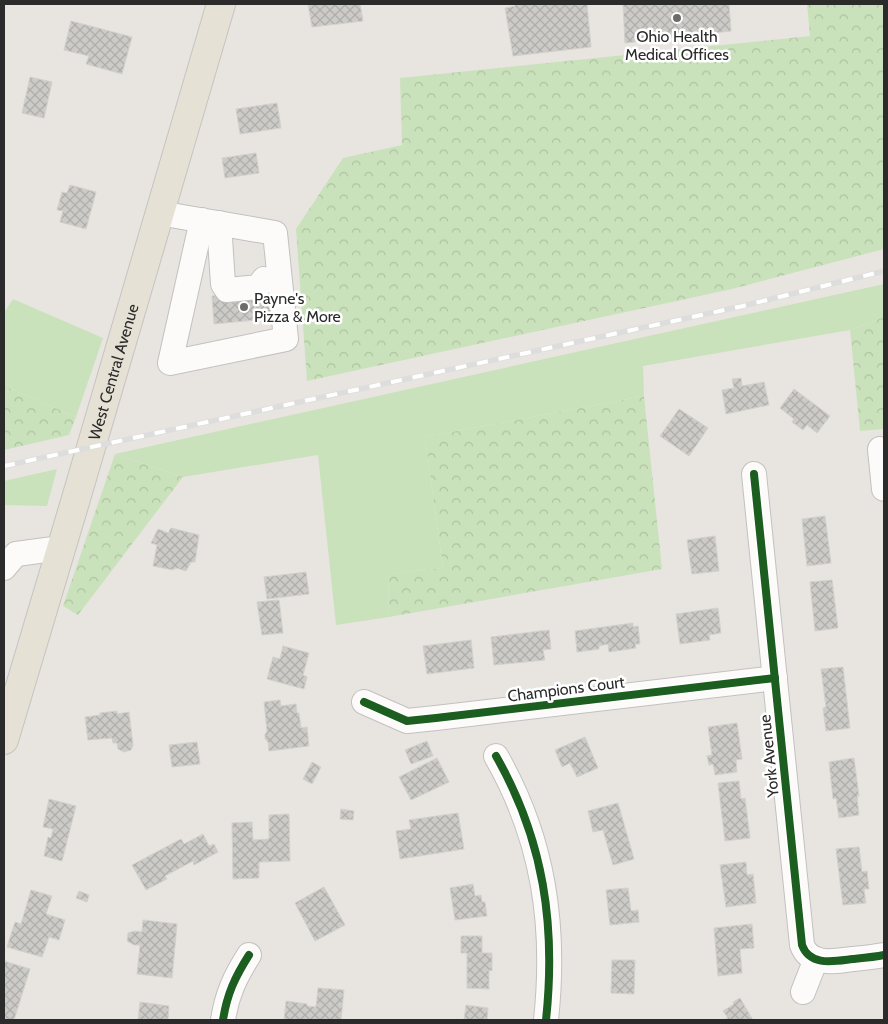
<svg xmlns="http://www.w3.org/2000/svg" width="888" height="1024" font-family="Cabin,sans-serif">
	<defs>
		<pattern id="forest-crowns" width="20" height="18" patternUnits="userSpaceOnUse" patternTransform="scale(1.25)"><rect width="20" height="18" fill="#cae2bb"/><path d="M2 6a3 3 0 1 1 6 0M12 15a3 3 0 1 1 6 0" fill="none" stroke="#aec2a1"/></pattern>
		<pattern id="building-cross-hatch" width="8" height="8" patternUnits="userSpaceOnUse" patternTransform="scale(1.25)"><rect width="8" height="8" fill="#cdcbc7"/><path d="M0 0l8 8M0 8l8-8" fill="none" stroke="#b0aeab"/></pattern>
	</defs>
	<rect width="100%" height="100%" fill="#e8e5e0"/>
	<g fill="#cae2bb">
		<path d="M884 284V317L850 330 643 366 644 396 425 437 443 568 388 574 389 617 336 625 318 455 183 477 115 454Z"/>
		<path d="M13 299 103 338 76 417 4 386V313Z"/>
		<path d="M57 469 47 506 4 505V481Z"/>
	</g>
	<g fill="url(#forest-crowns)">
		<path d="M807 4H884V249L732 289 307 381 296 229 343 158 402 145 400 78 810 36Z"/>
		<path d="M884 317V429L860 431 850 330Z"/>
		<path d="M4 386 76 417 69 435 4 450Z"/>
		<path d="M644 396 662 569 389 617 388 574 443 568 425 437Z"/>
		<path d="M115 454 183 477 78 615 63 606Z"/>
	</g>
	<g fill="url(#building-cross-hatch)" stroke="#d3d1cc">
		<path d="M308 4H360L363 21 312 27Z"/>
		<path d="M515 4H587L591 47 513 56 505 8 515 6Z"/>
		<path d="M623 4H729L731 31 625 43Z"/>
		<path d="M71 21 132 37 122 74 86 64 89 56 64 50Z"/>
		<path d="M30 77 52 82 44 118 22 113Z"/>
		<path d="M277 103 281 128 240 134 236 109Z"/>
		<path d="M256 153 259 173 225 178 222 158Z"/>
		<path d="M70 185 96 192 86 229 60 222 63 211 57 210 62 192 67 193Z"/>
		<path d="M273 291 276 318 214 324 212 296Z"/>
		<path d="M741 378 742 386 764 382 769 405 726 414 722 390 734 388 732 379Z"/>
		<path d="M794 389 830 416 817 433 807 425 803 430 792 422 794 419 780 408Z"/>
		<path d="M679 409 708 428 689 456 660 436Z"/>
		<path d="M825 516 831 563 807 566 802 519Z"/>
		<path d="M171 528 199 535 195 562H191L186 571 176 568 173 570 153 566 157 545 151 543 158 529 168 533Z"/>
		<path d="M715 536 719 571 692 574 687 540Z"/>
		<path d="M306 572 309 594 267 599 264 577Z"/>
		<path d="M832 580 838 628 815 631 810 582Z"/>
		<path d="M279 600 283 633 262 635 257 602Z"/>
		<path d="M718 608 721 633 709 635 710 640 680 644 676 614Z"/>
		<path d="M633 623V627L638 626 640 644H635L636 648 609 652 608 644 599 646V649L577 652 575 631Z"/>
		<path d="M549 630 551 649 543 650 545 660 494 665 491 637Z"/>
		<path d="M471 640 474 668 427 674 423 646Z"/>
		<path d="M283 646 309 653 303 675 307 677 304 689 267 679 273 657 280 659Z"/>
		<path d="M843 667 850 728 826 731 823 708 826 707 821 669Z"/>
		<path d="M280 700 281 706 296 704 297 713H299L301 728 307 727 309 746 269 751 268 742 265 739V734L267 732 264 702Z"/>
		<path d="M117 711V714L129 712 133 745 131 750 124 752 118 749 117 743H113L112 738 88 740 85 717 100 715V713Z"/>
		<path d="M737 723 742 759 736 760 737 772 715 775 713 764 709 765 707 756 712 755 708 727Z"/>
		<path d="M585 737 598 768 577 777 570 763 562 767 555 750Z"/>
		<path d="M427 741 433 756 411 764 405 750Z"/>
		<path d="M197 742 200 764 172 767 169 745Z"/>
		<path d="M437 758 449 782 411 800 399 777Z"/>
		<path d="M854 758 859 796H857L859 815 839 818 836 798 833 799 829 762Z"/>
		<path d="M312 762 321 767 312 784 303 779Z"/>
		<path d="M739 781 741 799 745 798 750 838 725 841 718 783Z"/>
		<path d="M49 799 76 806 62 861 44 856 48 837 51 838 53 829 43 827Z"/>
		<path d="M618 803 634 859 613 865 603 830 593 832 588 811Z"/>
		<path d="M341 809 354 811 353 820 340 819Z"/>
		<path d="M458 813 464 849 400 859 396 831 411 829 409 820Z"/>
		<path d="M289 814 290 861 259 862V878L233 879 232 823 252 822 253 840 269 839V815Z"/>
		<path d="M203 834 209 846 214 844 218 852 194 865 193 861 165 876 167 879 146 890 132 865 181 839 184 844Z"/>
		<path d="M859 847 862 872 867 871 869 889H864L866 903 843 905 836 849Z"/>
		<path d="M746 862 747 875 753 874 756 903 726 907 720 865Z"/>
		<path d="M473 884 475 896 481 895 482 902H485L487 916 455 920 450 888Z"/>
		<path d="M324 887 345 925 315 941 295 903Z"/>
		<path d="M628 888 631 911 638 910 639 922 610 925 606 890Z"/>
		<path d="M31 890 52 896 46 914 65 920 59 940 49 937 42 957 7 947 15 922 21 924Z"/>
		<path d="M79 891 89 895 87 902 76 898Z"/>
		<path d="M143 920 177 924 172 978 137 974 140 945H134L127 941 128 933 135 931 142 932Z"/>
		<path d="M752 924 754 948 740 949 742 973 718 976 714 928Z"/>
		<path d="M461 936H482V953H492V971L489 970V989L467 988V953H461Z"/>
		<path d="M612 960H635L634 994 611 993Z"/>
		<path d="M4 961 30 969 14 1020H4Z"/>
		<path d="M318 988 344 990 341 1020H284L286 1001 307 1004V1006L316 1007Z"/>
		<path d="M740 998 753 1020H723L728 1018 723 1011 734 1004 733 1002Z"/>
		<path d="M140 1002 169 1006 168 1020H138Z"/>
		<path d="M466 1005 488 1008 487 1020H464Z"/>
	</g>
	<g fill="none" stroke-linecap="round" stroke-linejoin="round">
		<g stroke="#c2c1c1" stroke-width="26">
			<g id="minor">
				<path d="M159 213 275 233 286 339 170 363 202 220"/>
				<path d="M219 223 223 284 227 290 258 287 264 279"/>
				<path d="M880 449 884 489"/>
				<path d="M754 474 802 945C810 967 835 961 853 959 863 958 874 957 884 955"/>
				<path d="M4 568 16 554 61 548"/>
				<path d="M364 702 407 721 436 718 775 678"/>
				<path d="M496 756C544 840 556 926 546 1020"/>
				<path d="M803 992 816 959"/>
				<path d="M223 1020C227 994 235 977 249 955"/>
			</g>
		</g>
		<g stroke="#c5c3c1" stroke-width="30">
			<g id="major">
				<path id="s1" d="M4 740 75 502 221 4"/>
			</g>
		</g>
		<use href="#minor" stroke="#fcfbfa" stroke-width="24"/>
		<use href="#major" stroke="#e5e2d5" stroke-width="28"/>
		<g stroke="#deddde" stroke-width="5.5">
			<path id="rail" d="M4 466 743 306 884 271"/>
		</g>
		<use href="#rail" stroke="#fff" stroke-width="4" stroke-dasharray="11" stroke-linecap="butt"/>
		<g stroke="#fff" stroke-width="11">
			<g id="cycleway">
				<path d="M754 474 802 945C810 967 835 961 853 959 863 958 874 957 884 955"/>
				<path d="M364 702 407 721 436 718 775 678"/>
				<path d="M496 756C544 840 556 926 546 1020"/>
				<path d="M223 1020C227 994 235 977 249 955"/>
			</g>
		</g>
		<use href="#cycleway" stroke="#1b5e20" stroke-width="8"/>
	</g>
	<g fill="#6d6c6a" stroke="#fff" stroke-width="2">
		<circle cx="677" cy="18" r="5"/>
		<circle cx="244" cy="307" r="5"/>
	</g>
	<g text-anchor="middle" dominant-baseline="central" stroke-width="5" stroke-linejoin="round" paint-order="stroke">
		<g font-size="16" fill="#2b2b2b" stroke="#fff">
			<text x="677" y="36">Ohio Health<tspan x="677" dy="18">Medical Offices</tspan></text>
			<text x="254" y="298" text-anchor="start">Payne's<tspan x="254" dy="18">Pizza &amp; More</tspan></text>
		</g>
		<g font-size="16" fill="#2b2b2b" stroke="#fff">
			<text stroke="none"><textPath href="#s1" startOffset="384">West Central Avenue</textPath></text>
			<text transform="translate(566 689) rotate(-7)">Champions Court</text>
			<text transform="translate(769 756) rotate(-96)">York Avenue</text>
		</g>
	</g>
	<rect width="888" height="1024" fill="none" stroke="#2b2b2b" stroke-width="10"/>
</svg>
